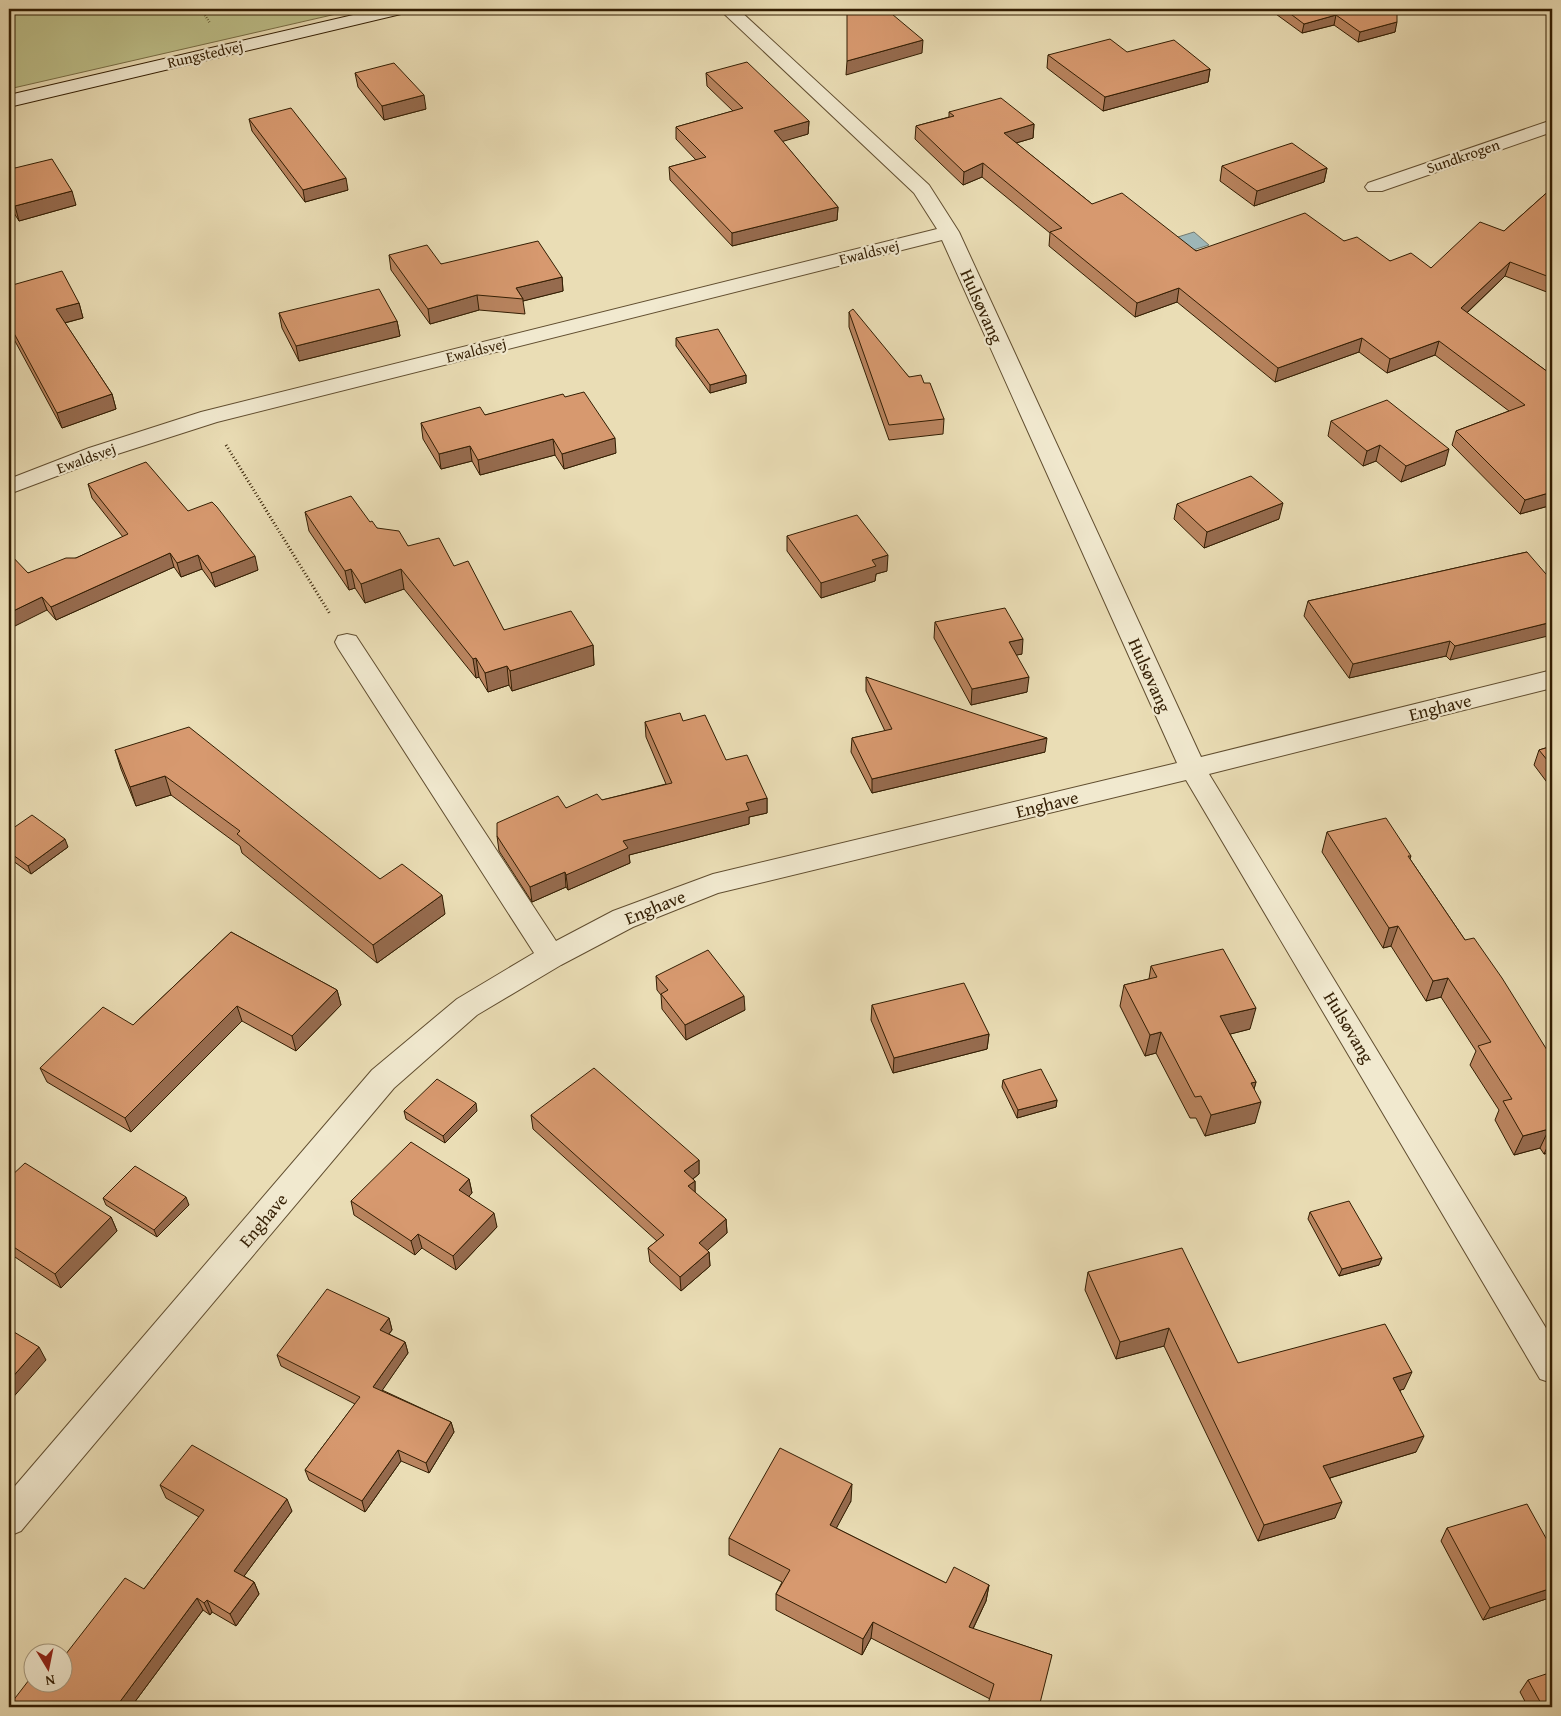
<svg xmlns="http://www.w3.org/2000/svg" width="1561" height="1716" font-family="'Gentium Book Plus',serif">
	<rect width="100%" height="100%" fill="#eaddb5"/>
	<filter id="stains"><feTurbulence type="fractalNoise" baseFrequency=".004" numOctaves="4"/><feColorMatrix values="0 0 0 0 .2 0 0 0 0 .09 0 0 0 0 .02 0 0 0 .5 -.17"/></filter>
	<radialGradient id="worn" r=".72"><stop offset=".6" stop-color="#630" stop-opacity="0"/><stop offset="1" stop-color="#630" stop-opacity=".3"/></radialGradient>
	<path fill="#bdbf89" stroke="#786e46" d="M9 9H358L9 89Z"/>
	<path fill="#9eb8b9" stroke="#737a70" d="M1194 232 1209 245 1168 258 1152 245Z"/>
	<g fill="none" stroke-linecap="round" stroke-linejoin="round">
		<g stroke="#614e30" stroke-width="2">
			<g id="minor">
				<path d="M719 9H738L929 185 959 232 1201 757 1552 670V688L1209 774 1552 1338V1383L1540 1379 1186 780 718 893 633 927 561 965 477 1015 394 1088 21 1531 9 1536V1493L372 1070 457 999 534 953 338 648 335 642 338 636 347 634 356 636 556 941 613 911 713 874 1177 763 942 240 217 422 105 458 9 494V479L89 448 201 412 937 229 914 193Z"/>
				<path d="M1552 120V132L1382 191H1368L1365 187 1368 183Z"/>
			</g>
		</g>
		<g stroke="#331e03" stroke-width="2">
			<path id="secondary" d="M379 9H410L407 13 401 14 9 107V95Z"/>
		</g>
		<path stroke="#331e03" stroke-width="2.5" stroke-dasharray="0.5 2" stroke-linecap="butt" d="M201 9 210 23"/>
		<path stroke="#331e03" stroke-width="3" stroke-dasharray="1 2.5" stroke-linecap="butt" d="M226 445 330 614"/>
		<use href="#minor" fill="#f1e9cf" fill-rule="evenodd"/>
		<use href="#secondary" fill="#f1e9cf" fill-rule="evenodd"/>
	</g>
	<g fill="#b9845f" stroke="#331e03">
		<path d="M1269 9H1397L1395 32 1358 42 1334 25 1302 33Z"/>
		<path d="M1048 55 1210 69 1208 82 1103 111 1047 68Z"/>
		<path d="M355 73 426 109 384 120 358 87Z"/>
		<path d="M706 73 809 121 808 134 782 141 838 207 837 220 732 246 670 180 669 167 696 160 676 139V127L733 111 707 86Z"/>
		<path d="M949 112 1034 124 1033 138 1016 143 1092 204 1196 251 1344 241 1390 261 1431 268 1504 231 1552 188V294L1505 276 1467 313 1552 375V505L1520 514 1452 445 1456 431 1509 411 1435 355 1387 373 1359 352 1275 382 1177 302 1135 317 1049 246 1050 233 982 177 963 185 915 139 916 126 949 117Z"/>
		<path d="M249 119 348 190 305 202 252 131Z"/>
		<path d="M9 159 15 168 76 205 19 221 14 213 9 214Z"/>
		<path d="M1222 166 1327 168 1324 182 1254 206 1220 181Z"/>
		<path d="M389 255 441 264 562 277 563 291 523 301 525 314 479 310 430 324 391 270Z"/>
		<path d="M9 286 79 303 83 318 65 323 112 394 116 409 62 428 9 330Z"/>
		<path d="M849 312 909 377 924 383 944 419 943 434 889 440 849 327Z"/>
		<path d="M279 313 397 321 400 336 299 361 282 328Z"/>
		<path d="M676 338 746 375V383L710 393 676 346Z"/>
		<path d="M565 397 616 453 564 469 555 455 480 475 472 461 441 469 423 439 421 423 485 415Z"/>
		<path d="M1331 421 1445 465 1401 482 1376 461 1363 466 1328 436Z"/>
		<path d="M88 484 188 511 258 570 215 587 202 569 181 577 174 567 56 620 47 610 28 573 76 558 123 537 92 498Z"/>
		<path d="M1177 504 1279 519 1204 548 1174 519Z"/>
		<path d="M305 512 370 522 377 528 408 546 454 566 504 630 593 645 594 665 512 691 509 685 488 692 479 677 476 678 404 589 365 603 355 588 349 590 309 531Z"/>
		<path d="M787 536 887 571 876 574 875 581 821 598 787 551Z"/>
		<path d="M1527 552 1450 660 1446 656 1349 678 1304 616 1308 601Z"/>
		<path d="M935 622 1022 654 1016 655 1027 692 971 705 934 638Z"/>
		<path d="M866 677 1045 752 872 793 851 752 852 738 885 731 866 691Z"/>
		<path d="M683 721 767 798V813L749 817V824L629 855 630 863 568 890 566 887 532 902 499 851 497 836 566 808 602 800 666 784 646 737 645 722Z"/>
		<path d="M1552 746V789L1534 765 1539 750Z"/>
		<path d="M115 750 380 879 445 914 377 963 242 853 240 846 171 795 136 806 121 769Z"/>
		<path d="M9 831 68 847 31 874 9 858Z"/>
		<path d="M1327 832 1411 856 1410 859 1465 940 1552 1058V1152L1544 1154 1540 1148 1514 1155 1495 1120 1499 1110 1470 1065 1476 1051 1441 997 1426 1001 1391 946 1383 948 1322 852Z"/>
		<path d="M231 932 337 990 341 1005 296 1051 242 1021 131 1132 47 1082 40 1068 133 1025Z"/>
		<path d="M1151 966 1250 1029 1230 1034 1256 1082 1254 1089 1255 1123 1205 1136 1196 1118H1190L1156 1053 1145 1056 1120 1006 1124 985 1149 979Z"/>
		<path d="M656 976 745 1010 686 1040 662 1009 661 995 657 990Z"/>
		<path d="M872 1005 989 1034 987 1049 893 1073 871 1020Z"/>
		<path d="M1003 1080 1057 1100 1056 1107 1017 1118 1002 1087Z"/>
		<path d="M404 1111H477L445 1143 406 1119Z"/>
		<path d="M531 1115 699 1160V1174L693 1179 695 1181V1193L726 1219 727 1233 707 1250 709 1252 710 1266 681 1291 650 1262 648 1248 657 1241 533 1129Z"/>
		<path d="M9 1178 111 1217 117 1231 61 1288 9 1253Z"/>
		<path d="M469 1179 472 1193 469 1196 497 1227 456 1270 422 1248 415 1255 354 1215 351 1201Z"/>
		<path d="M103 1198 189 1205 157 1237 106 1205Z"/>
		<path d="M1310 1212 1379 1265 1339 1276 1308 1219Z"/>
		<path d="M1088 1272 1238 1363 1404 1389 1400 1390 1416 1452 1330 1478 1335 1518 1258 1541 1164 1346 1116 1359 1085 1290Z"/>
		<path d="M389 1318 392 1330 389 1334 405 1342 408 1353 382 1390 451 1422 454 1432 429 1473 401 1461 365 1512 309 1480 305 1470 355 1404 281 1366 277 1355Z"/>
		<path d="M160 1485 292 1511 244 1576 254 1582 259 1594 236 1626 212 1612 210 1615 203 1610 131 1707H9L32 1684H62L144 1589 199 1517 166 1498Z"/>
		<path d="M851 1501 836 1528 946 1583 989 1585 986 1601 973 1629 1052 1655 990 1699 871 1638 862 1655 776 1610V1594L782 1582 729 1555V1538Z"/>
		<path d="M1447 1528 1552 1549V1597L1483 1620 1441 1541Z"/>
		<path d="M1528 1680 1552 1707H1528L1520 1692Z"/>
	</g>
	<g fill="#966b4e" stroke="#331e03">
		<path d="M1336 15 1334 25 1302 33 1304 24Z"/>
		<path d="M1397 22 1395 32 1358 42 1360 32Z"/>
		<path d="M923 40 922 53 846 75 847 61Z"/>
		<path d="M1210 69 1208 82 1103 111 1105 97Z"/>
		<path d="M424 95 426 109 384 120 382 106Z"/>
		<path d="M809 121 808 134 774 144V131Z"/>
		<path d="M1034 124 1033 138 1002 147 1004 133Z"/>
		<path d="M983 163 982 177 963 185 964 172Z"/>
		<path d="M1327 168 1324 182 1254 206 1257 191Z"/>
		<path d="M346 178 348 190 305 202 303 190Z"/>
		<path d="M72 191 76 205 19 221 15 206Z"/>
		<path d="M9 199H10L14 213 9 214Z"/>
		<path d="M838 207 837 220 732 246V233Z"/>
		<path d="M1510 262 1505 276 1457 322 1461 308Z"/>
		<path d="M562 277 563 291 523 301V299L516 288Z"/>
		<path d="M1179 288 1177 302 1135 317 1137 303Z"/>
		<path d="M477 295 479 310 430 324 428 309Z"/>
		<path d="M79 303 83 318 60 324 56 309Z"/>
		<path d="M397 321 400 336 299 361 296 346Z"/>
		<path d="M1362 338 1359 352 1275 382 1278 368Z"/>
		<path d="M1439 341 1435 355 1387 373 1390 359Z"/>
		<path d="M746 375V383L710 393V385Z"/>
		<path d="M112 394 116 409 62 428 57 413Z"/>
		<path d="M615 438 616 453 564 469 562 454Z"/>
		<path d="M553 439 555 455 480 475 478 460Z"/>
		<path d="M1380 445 1376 461 1363 466 1367 451Z"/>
		<path d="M470 446 472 461 441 469 439 454Z"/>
		<path d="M1449 449 1445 465 1401 482 1406 466Z"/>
		<path d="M1552 492V505L1520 514 1525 500Z"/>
		<path d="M1283 503 1279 519 1204 548 1207 532Z"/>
		<path d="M170 553 174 567 56 620 51 607Z"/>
		<path d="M198 555 202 569 181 577 177 563Z"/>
		<path d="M888 555 887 571 876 574 875 581 821 598V583L872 560Z"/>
		<path d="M255 556 258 570 215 587 211 573Z"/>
		<path d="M351 569 355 588 349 590 345 571Z"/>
		<path d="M401 569 404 589 365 603 361 584Z"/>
		<path d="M42 597 47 610 9 629V613Z"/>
		<path d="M1552 622V635L1450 660 1455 646Z"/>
		<path d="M1023 639 1022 654 1007 657 1009 642Z"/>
		<path d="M1450 641 1446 656 1349 678 1353 664Z"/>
		<path d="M593 645 594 665 512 691 510 671Z"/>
		<path d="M476 658 479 677 476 678 473 659Z"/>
		<path d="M507 666 509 685 488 692 485 673Z"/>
		<path d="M1029 677 1027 692 971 705 972 689Z"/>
		<path d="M1047 738 1045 752 872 793V779Z"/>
		<path d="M165 776 171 795 136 806 130 787Z"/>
		<path d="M767 798V813L749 817V824L629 855 630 863 568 890 566 875 623 841 746 803Z"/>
		<path d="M65 839 68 847 31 874 28 866Z"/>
		<path d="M565 872 566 887 532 902 530 887Z"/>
		<path d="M442 895 445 914 377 963 373 945Z"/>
		<path d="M1398 926 1391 946 1383 948 1389 928Z"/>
		<path d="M1448 978 1441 997 1426 1001 1433 981Z"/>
		<path d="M337 990 341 1005 296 1051 292 1036Z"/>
		<path d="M744 996 745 1010 686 1040 685 1025Z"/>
		<path d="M237 1006 242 1021 131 1132 125 1118Z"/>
		<path d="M1256 1008 1250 1029 1215 1038 1220 1016Z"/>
		<path d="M1161 1032 1156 1053 1145 1056 1150 1035Z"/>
		<path d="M989 1034 987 1049 893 1073 894 1058Z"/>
		<path d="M1256 1082 1250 1103 1251 1083Z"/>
		<path d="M1057 1100 1056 1107 1017 1118 1018 1110Z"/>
		<path d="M1261 1102 1255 1123 1205 1136 1211 1115Z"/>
		<path d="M476 1103 477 1111 445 1143 443 1136Z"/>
		<path d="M1549 1129 1540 1148 1514 1155 1523 1136Z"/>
		<path d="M1552 1137V1152L1544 1154Z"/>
		<path d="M699 1160V1174L685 1185 684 1171Z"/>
		<path d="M469 1179 472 1193 462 1204 459 1190Z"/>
		<path d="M695 1181V1195L688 1186Z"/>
		<path d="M186 1197 189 1205 157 1237 154 1230Z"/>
		<path d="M494 1213 497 1227 456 1270 453 1256Z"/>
		<path d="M111 1217 117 1231 61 1288 55 1274Z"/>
		<path d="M726 1219 727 1233 700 1257 699 1243Z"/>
		<path d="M418 1234 422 1248 415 1255 411 1241Z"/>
		<path d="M709 1252 710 1266 681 1291 680 1277Z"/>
		<path d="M1382 1258 1379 1265 1339 1276 1342 1269Z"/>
		<path d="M389 1318 392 1330 383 1341 380 1330Z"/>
		<path d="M1169 1328 1164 1346 1116 1359 1120 1342Z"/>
		<path d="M405 1342 408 1353 377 1398 373 1387Z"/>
		<path d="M39 1347 46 1360 9 1402V1381Z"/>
		<path d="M1412 1372 1404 1389 1385 1395 1393 1378Z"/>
		<path d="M451 1422 454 1432 429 1473 426 1463Z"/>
		<path d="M1424 1436 1416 1452 1316 1482 1323 1466Z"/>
		<path d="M398 1450 401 1461 365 1512 362 1501Z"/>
		<path d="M852 1484 851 1501 829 1542 830 1525Z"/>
		<path d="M287 1499 292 1511 239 1583 234 1571Z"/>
		<path d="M1342 1502 1335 1518 1258 1541 1264 1525Z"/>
		<path d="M254 1582 259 1594 236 1626 230 1614Z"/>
		<path d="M989 1585 986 1601 966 1643 969 1627Z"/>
		<path d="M1552 1588V1597L1483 1620 1490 1608Z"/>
		<path d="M197 1598 203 1610 131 1707H116Z"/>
		<path d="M207 1600 212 1612 210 1615 204 1603Z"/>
		<path d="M873 1622 871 1638 862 1655 863 1639Z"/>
		<path d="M81 1703 84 1707H78Z"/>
	</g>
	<g fill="#d7996f" stroke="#331e03">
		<path d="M847 9H886L923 40 847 61Z"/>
		<path d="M1284 9H1397V22L1360 32 1336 15 1304 24Z"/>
		<path d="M1110 39 1127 52 1174 40 1210 69 1105 97 1048 55Z"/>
		<path d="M747 62 809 121 774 131 838 207 732 233 669 167 706 157 676 127 743 108 706 73Z"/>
		<path d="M394 63 424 95 382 106 355 73Z"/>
		<path d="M1001 98 1034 124 1004 133 1092 204 1122 193 1196 251 1305 213 1344 241 1357 237 1390 261 1411 253 1431 268 1480 222 1504 231 1552 188V278L1510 262 1461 308 1552 375V492L1525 500 1456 431 1525 405 1439 341 1390 359 1362 338 1278 368 1179 288 1137 303 1050 232 1062 228 983 163 964 172 916 126 954 116 949 112Z"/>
		<path d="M291 108 346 178 303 190 249 119Z"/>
		<path d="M1292 143 1327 168 1257 191 1222 166Z"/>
		<path d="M9 159 15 168 52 159 72 191 15 206 10 199H9Z"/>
		<path d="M538 241 562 277 516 288 523 299 477 295 428 309 389 255 427 245 441 264Z"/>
		<path d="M62 271 79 303 56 309 112 394 57 413 9 324V286Z"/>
		<path d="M379 289 397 321 296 346 279 313Z"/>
		<path d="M853 309 909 377 921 375 924 383H930L944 419 889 425 849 312Z"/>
		<path d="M718 329 746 375 710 385 676 338Z"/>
		<path d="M584 392 615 438 562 454 553 439 478 460 470 446 439 454 421 423 480 407 485 415 563 394 565 397Z"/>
		<path d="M1387 400 1449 449 1406 466 1380 445 1367 451 1331 421Z"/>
		<path d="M146 462 188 511 212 502 217 507 255 556 211 573 198 555 177 563 170 553 51 607 42 597 9 613V553L28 573 66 558H76L128 534 88 484Z"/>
		<path d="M1251 476 1283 503 1207 532 1177 504Z"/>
		<path d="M351 496 370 522 372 521 377 528 399 531 408 546 439 538 454 566 468 561 504 630 571 611 593 645 510 671 507 666 485 673 476 658 473 659 401 569 361 584 351 569 345 571 305 512Z"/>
		<path d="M857 515 888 555 872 560 876 566 821 583 787 536Z"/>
		<path d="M1527 552 1552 581V622L1455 646 1450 641 1353 664 1308 601Z"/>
		<path d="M1005 608 1023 639 1009 642 1029 677 972 689 935 622Z"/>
		<path d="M866 677 1047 738 872 779 852 738 892 729Z"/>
		<path d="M680 713 683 721 705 715 726 760 747 755 767 798 746 803 749 810 623 841 628 848 566 875 565 872 530 887 497 836V823L558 796 566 808 597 794 602 800 672 783 645 722Z"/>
		<path d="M189 727 380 879 402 864 442 895 373 945 237 834 240 831 165 776 130 787 115 750Z"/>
		<path d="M1552 746V766L1539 750Z"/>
		<path d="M32 815 65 839 28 866 9 852V831Z"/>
		<path d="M1386 818 1411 856H1408L1465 940 1474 938 1502 978 1552 1058V1133L1549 1129 1523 1136 1503 1101 1512 1099 1478 1046 1491 1042 1448 978 1433 981 1398 926 1389 928 1327 832Z"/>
		<path d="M231 932 337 990 292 1036 237 1006 125 1118 40 1068 103 1007 133 1025Z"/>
		<path d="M1223 949 1256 1008 1220 1016 1256 1082 1251 1083 1261 1102 1211 1115 1201 1096 1195 1097 1161 1032 1150 1035 1124 985 1157 977 1151 966Z"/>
		<path d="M708 950 744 996 685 1025 661 994 668 990 656 976Z"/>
		<path d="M964 983 989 1034 894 1058 872 1005Z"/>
		<path d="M594 1068 699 1160 684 1171 695 1181 688 1186 726 1219 699 1243 709 1252 680 1277 648 1248 664 1235 531 1115Z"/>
		<path d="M1041 1069 1057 1100 1018 1110 1003 1080Z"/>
		<path d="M437 1079 476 1103 443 1136 404 1111Z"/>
		<path d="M411 1142 469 1179 459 1190 494 1213 453 1256 418 1234 411 1241 351 1201Z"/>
		<path d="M25 1163 111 1217 55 1274 9 1244V1178Z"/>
		<path d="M135 1166 186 1197 154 1230 103 1198Z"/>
		<path d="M1349 1201 1382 1258 1342 1269 1310 1212Z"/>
		<path d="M1182 1248 1238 1363 1385 1324 1412 1372 1393 1378 1424 1436 1323 1466 1342 1502 1264 1525 1169 1328 1120 1342 1088 1272Z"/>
		<path d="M327 1289 389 1318 380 1330 405 1342 373 1387 451 1422 426 1463 398 1450 362 1501 305 1470 360 1397 277 1355Z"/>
		<path d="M9 1329 39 1347 9 1381Z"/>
		<path d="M192 1445 287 1499 234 1571 254 1582 230 1614 207 1600 204 1603 197 1598 116 1707H88L81 1703 78 1707H9V1706L32 1676V1684H62V1659L125 1578 144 1589 204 1510 160 1485Z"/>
		<path d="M780 1448 852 1484 830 1525 946 1583 954 1567 989 1585 969 1627 1052 1655 1039 1707H987L994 1684 873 1622 863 1639 776 1594 790 1570 729 1538Z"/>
		<path d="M1527 1504 1552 1549V1588L1490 1608 1447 1528Z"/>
		<path d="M1552 1672V1707H1543L1528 1680Z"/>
	</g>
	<g text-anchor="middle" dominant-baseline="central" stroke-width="4.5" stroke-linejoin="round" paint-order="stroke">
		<g font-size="15" fill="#331e03" stroke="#f1e9cf">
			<text transform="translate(205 54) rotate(-13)">Rungstedvej</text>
			<text transform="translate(1463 156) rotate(-19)">Sundkrogen</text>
			<text transform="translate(869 252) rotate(-14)">Ewaldsvej</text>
			<text transform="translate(476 350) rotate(-14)">Ewaldsvej</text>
			<text transform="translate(86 458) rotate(-20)">Ewaldsvej</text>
		</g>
		<g font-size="18" fill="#331e03" stroke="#f1e9cf">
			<text transform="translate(982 306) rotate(66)">Hulsøvang</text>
			<text transform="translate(1150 675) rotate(66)">Hulsøvang</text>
			<text transform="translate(1440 707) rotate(-14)">Enghave</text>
			<text transform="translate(1047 804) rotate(-14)">Enghave</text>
			<text transform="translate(655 907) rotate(-22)">Enghave</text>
			<text transform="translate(1349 1027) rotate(59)">Hulsøvang</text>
			<text transform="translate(263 1220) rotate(-50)">Enghave</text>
		</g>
	</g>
	<rect width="1561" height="1716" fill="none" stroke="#eaddb5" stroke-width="30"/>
	<rect x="10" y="10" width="1541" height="1696" fill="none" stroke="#331e03" stroke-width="2.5"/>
	<rect x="15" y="15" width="1531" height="1686" fill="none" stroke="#331e03"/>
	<g transform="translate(48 1668) rotate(170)"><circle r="24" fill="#f1e9cf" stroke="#a5987d"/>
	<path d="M0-4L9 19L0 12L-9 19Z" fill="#8f2418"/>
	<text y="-8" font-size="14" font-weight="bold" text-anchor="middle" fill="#331e03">N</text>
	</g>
	<rect width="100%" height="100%" filter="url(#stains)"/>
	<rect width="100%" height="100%" fill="url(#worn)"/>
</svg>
